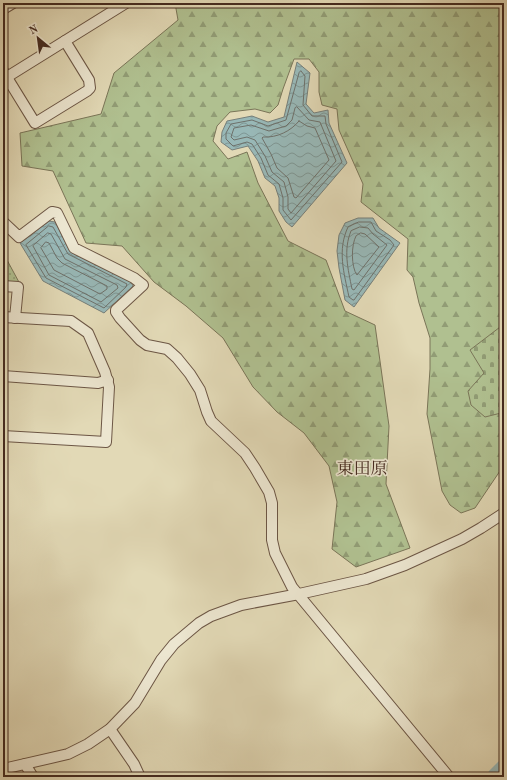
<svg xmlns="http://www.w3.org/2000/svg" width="507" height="780" font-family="'Old Standard TT','Noto Serif JP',serif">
	<defs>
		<pattern id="forest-firs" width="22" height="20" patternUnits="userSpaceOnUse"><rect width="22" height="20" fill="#b0c090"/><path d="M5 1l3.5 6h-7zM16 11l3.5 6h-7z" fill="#919c75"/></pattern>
		<pattern id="cemetery-stones" width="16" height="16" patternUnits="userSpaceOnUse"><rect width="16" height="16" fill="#b0c090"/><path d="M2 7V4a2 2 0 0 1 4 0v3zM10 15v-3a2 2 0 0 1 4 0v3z" fill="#919c75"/></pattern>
		<pattern id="park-dots" width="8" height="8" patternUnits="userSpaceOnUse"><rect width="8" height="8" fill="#b0c090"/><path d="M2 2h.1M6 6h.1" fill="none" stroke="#919c75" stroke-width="1.8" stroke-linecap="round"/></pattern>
		<pattern id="water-waves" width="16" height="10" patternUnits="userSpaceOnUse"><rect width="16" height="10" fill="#98b8b7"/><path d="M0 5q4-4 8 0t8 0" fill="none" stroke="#7e9694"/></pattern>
	</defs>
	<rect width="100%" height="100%" fill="#e2d9b6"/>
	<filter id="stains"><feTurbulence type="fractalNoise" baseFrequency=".005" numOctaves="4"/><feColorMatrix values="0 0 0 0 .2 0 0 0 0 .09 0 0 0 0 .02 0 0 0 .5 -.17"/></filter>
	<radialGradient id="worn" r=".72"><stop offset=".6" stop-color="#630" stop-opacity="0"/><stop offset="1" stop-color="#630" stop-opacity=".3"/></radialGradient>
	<path fill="url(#forest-firs)" stroke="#7a7558" d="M175 3H504V465L475 508 461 513 450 505 442 491 427 414 430 369V338L419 303 413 277 407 270 408 239 361 202 363 184 339 130 337 109 322 105 319 92V72L309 59H294L283 89 278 105 270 113 255 109 230 112 217 126 213 141 228 159 247 152 258 183 288 241 326 260 345 311 375 325 389 426 386 484 410 548 356 567 332 549 337 502 329 466 304 433 277 412 253 387 223 338 186 306 154 282 122 246 86 243 53 171 22 166 20 133 101 114 114 73 178 20Z"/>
	<path fill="url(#cemetery-stones)" stroke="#7a7558" d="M504 324V409L501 413 485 417 471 405 468 391 484 373 470 350Z"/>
	<path fill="url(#park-dots)" stroke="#7a7558" d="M3 256 7 260 20 284 3 283Z"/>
	<g fill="url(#water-waves)" stroke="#767f7a">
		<path d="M297 62 310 73 306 104 314 113 328 110 329 123 347 163 292 227 286 222 279 211V198L275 186 265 178 258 161 248 146 232 150 221 142 222 132 227 121 252 116 268 122 284 117Z"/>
		<path d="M358 218H373L379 228 400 243 354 307 345 300 339 268 337 251 339 235 345 223Z"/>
		<path d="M49 221 55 222 70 251 131 282 133 286 104 313 43 281 20 243Z"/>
	</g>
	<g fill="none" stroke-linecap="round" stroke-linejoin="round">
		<g stroke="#6e716b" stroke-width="1">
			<path d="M301 71 305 76 303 105 312 116H325L326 124 342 162 291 220 283 210V198L279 184 268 175 261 158 252 144 247 142 233 146 226 139V133L231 124 252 120 268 126 286 120 299 73Z"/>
			<path d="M297 107 309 120 320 122 336 161 291 213 288 209V197L284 182 272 172 265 156 255 140 247 137 234 140 231 137 234 128 251 125 269 131 286 126 292 120 295 108Z"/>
			<path d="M299 121 307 126 315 128 329 160 296 198 294 197 288 178 277 168 271 154 262 138 263 137C277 138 291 131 299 121Z"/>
			<path d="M359 222H371L376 231 390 240 394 245 354 300H353L349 297C344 273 337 250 348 227Z"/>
			<path d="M49 226 53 227 68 254 127 284 126 287 104 308 46 278 26 245Z"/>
			<path d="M360 227 368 228 373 234 387 245 354 290 352 289C348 269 343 250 351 231Z"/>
			<path d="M48 233 51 234 65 259 117 285 118 288 101 302 49 275 33 246Z"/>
			<path d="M361 233 365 234 379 247 357 275C351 267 351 245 356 236Z"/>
			<path d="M46 242 49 243 57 258 62 263 107 286V289L100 294 54 270 41 248Z"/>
		</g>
		<path stroke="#98b8b7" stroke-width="17" d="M495 777 504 768"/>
		<g stroke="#6c5645" stroke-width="12">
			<g id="minor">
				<path d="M3 9 13 3"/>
				<path d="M3 71 35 123 87 91 90 88 89 80 65 41"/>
				<path d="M7 77 126 3"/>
				<path d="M3 222 19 237 52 212 57 213 74 248 134 278 143 285 116 310V312L120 318 140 340 147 345 167 349 177 358 190 374 200 390 207 412 211 421 245 453 255 468 269 492 272 503V540L275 553 292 587 449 777"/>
				<path d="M3 286 18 287 15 318"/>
				<path d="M3 317 71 321 88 333 105 372 109 387 106 442 3 436"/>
				<path d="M3 376 98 383 108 380"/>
				<path d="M110 729 134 764 140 777"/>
				<path d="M25 764 33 777"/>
				<path d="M3 769 68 754 88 744 110 729 135 703 161 660 174 644 199 623 211 616 241 605 299 594 366 579 405 565 462 539 481 528 504 513"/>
			</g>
		</g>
		<use href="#minor" stroke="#ece6d0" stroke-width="10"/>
	</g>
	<g text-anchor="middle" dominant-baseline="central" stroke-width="3.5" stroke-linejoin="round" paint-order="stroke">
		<g font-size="17" fill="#442a1f" stroke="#ece6d0">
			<text x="362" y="469">東田原</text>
		</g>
	</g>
	<rect width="507" height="780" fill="none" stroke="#e2d9b6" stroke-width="16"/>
	<rect x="4" y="4" width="499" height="772" fill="none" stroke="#442a1f" stroke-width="2"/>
	<rect x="8" y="8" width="491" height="764" fill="none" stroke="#442a1f"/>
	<g transform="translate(38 38) rotate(331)" stroke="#ece6d0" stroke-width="3" paint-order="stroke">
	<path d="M0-3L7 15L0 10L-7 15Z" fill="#442a1f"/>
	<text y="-6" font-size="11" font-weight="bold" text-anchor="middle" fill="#442a1f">N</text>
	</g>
	<rect width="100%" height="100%" filter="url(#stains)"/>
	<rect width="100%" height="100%" fill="url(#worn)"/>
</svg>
